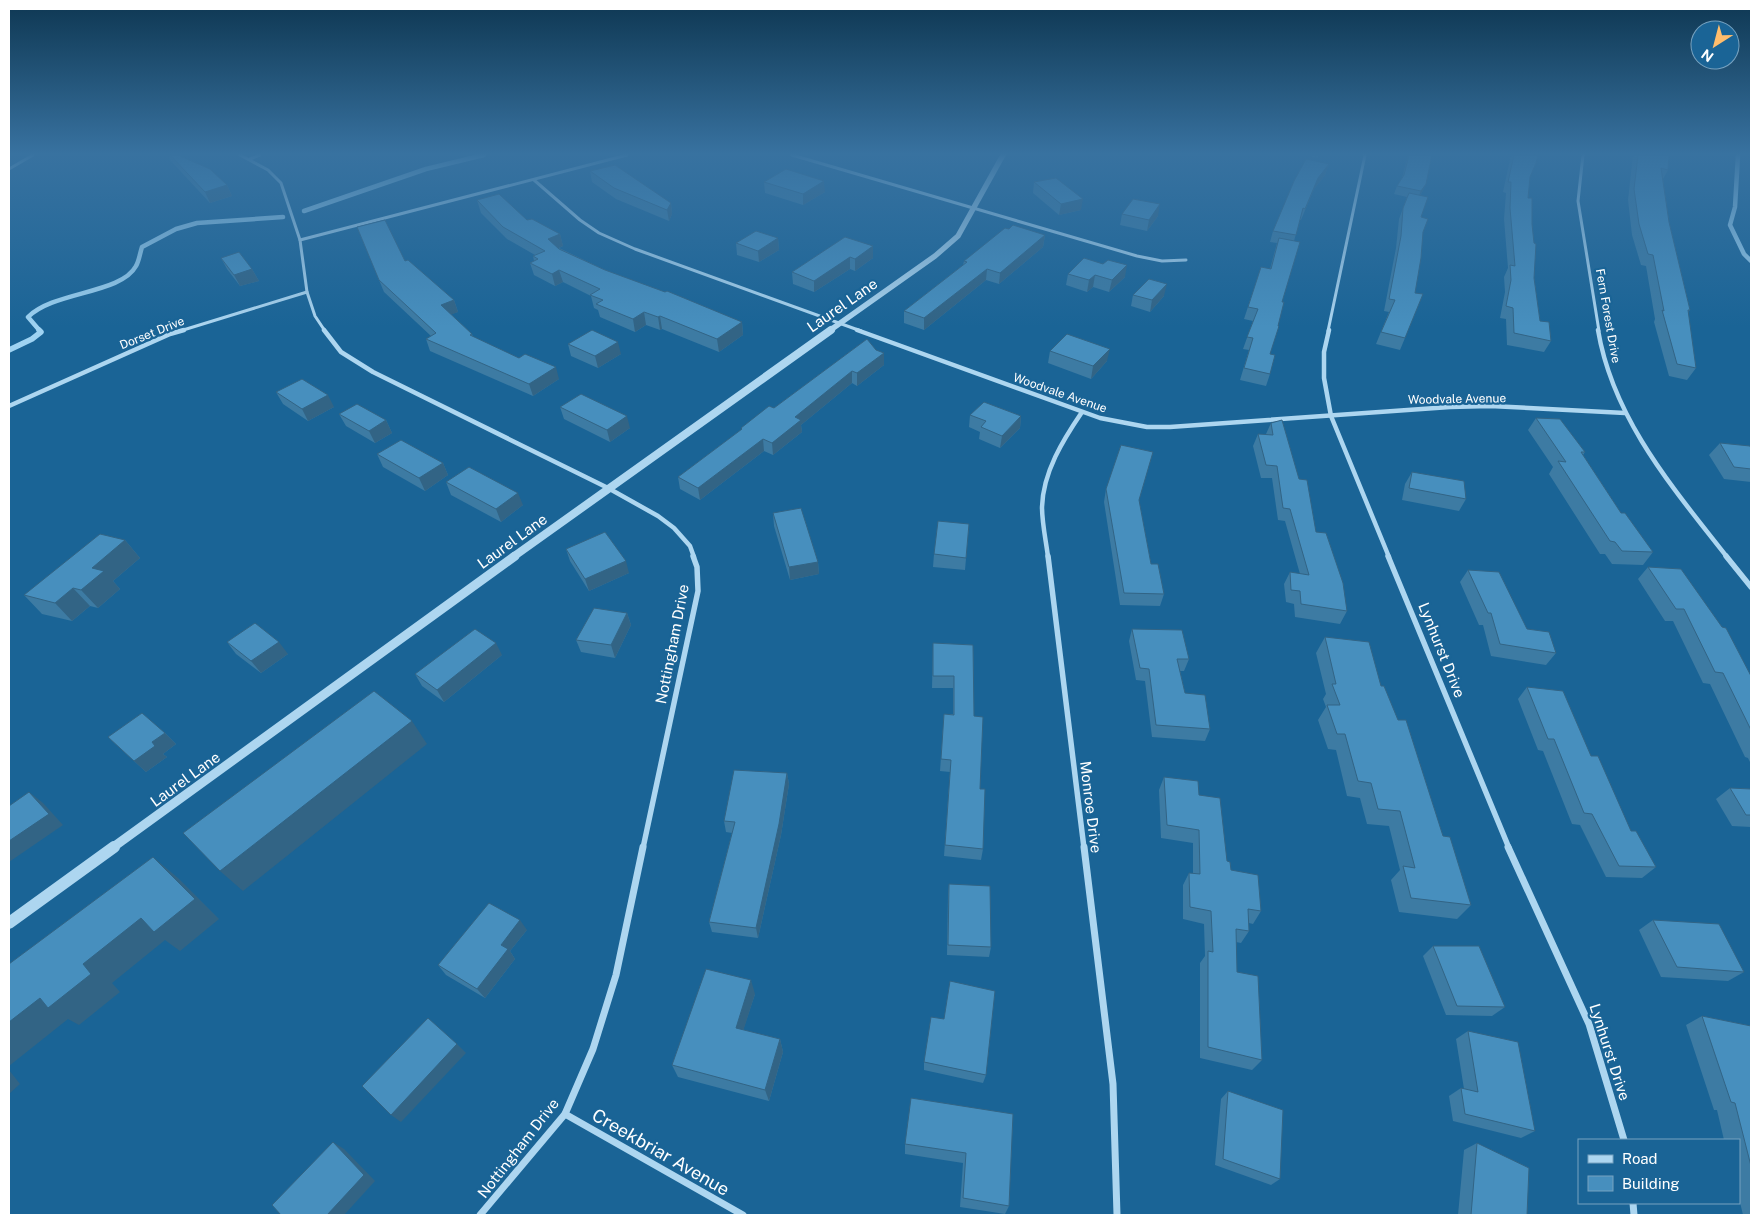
<svg xmlns="http://www.w3.org/2000/svg" width="1760" height="1224" font-family="'Public Sans',sans-serif">
	<rect width="100%" height="100%" fill="#1a6496"/>
	<g fill="none" stroke-linecap="round" stroke-linejoin="round">
		<g stroke="#9fd3f2" stroke-width="4.5">
			<path d="M1738 155 1735 207 1730 225 1744 254 1751 261"/>
			<path d="M304 211 426 169 484 155"/>
			<path d="M40 331 28 317C54 291 121 294 136 266 139 261 140 253 142 247L176 229 197 223 283 217"/>
		</g>
		<path stroke="#9fd3f2" stroke-width="5.5" d="M9 350 32 339 41 332 39 330"/>
		<g stroke="#add6f0" stroke-width="3">
			<path d="M240 155 268 170 281 183 300 240 307 292 315 316 325 331"/>
			<path d="M792 155 1137 256 1162 261 1186 260"/>
			<path d="M1583 155 1578 201 1599 331"/>
			<path d="M250 159 260 155"/>
			<path d="M9 169 33 155"/>
			<path d="M534 180 580 220 599 233 635 249 861 331"/>
			<path d="M300 240 627 155"/>
			<path d="M180 331 307 292"/>
			<path d="M1328 331 1365 155"/>
		</g>
		<g stroke="#add6f0" stroke-width="4.5">
			<path d="M324 330 341 352 373 372 608 488 658 516 674 528 690 546 694 557"/>
			<path d="M857 330 1100 418 1147 427H1170L1450 407 1490 406 1625 413"/>
			<path d="M1329 330 1324 352V378L1331 416 1389 557"/>
			<path d="M1598 330C1613 419 1673 488 1727 557"/>
			<path d="M9 406 170 334 184 330"/>
			<path d="M1048 557C1046 541 1042 523 1042 507 1043 472 1063 440 1082 412"/>
		</g>
		<g stroke="#add6f0" stroke-width="5.5">
			<path d="M1048 556 1084 848"/>
			<path d="M1388 556 1509 848"/>
			<path d="M1726 556 1751 587"/>
			<path d="M643 848 698 591 697 567 693 556"/>
		</g>
		<g stroke="#add6f0" stroke-width="7">
			<path d="M1084 847 1113 1084 1117 1215"/>
			<path d="M1508 847 1589 1024 1624 1140"/>
			<path d="M565 1114 743 1215"/>
			<path d="M1633 1203 1634 1215"/>
			<path d="M480 1215 565 1114 593 1049 616 975 643 847"/>
		</g>
		<path stroke="#add6f0" stroke-width="5.5" d="M829 331 935 256 958 236 1003 155"/>
		<path stroke="#add6f0" stroke-width="8" d="M513 557 831 330"/>
		<path stroke="#add6f0" stroke-width="9" d="M112 848 515 556"/>
		<path stroke="#add6f0" stroke-width="12" d="M9 923 114 847"/>
	</g>
	<g fill="#3d7ba3">
		<path d="M168 155H178L227 185 232 196 210 203 170 160Z"/>
		<path d="M1304 155H1319L1318 158Z"/>
		<path d="M1408 155H1432L1426 184 1420 196 1423 232 1415 293 1405 338 1400 350 1376 344 1389 312 1384 311 1396 248 1399 219 1407 197 1394 194 1397 186 1402 178Z"/>
		<path d="M1511 155H1538L1530 177 1528 198 1532 224 1534 278 1540 321 1551 341 1544 352 1507 345 1506 319 1500 318 1505 292 1504 277 1508 268 1504 219 1506 193 1503 192Z"/>
		<path d="M1633 155H1669L1668 170 1663 179 1669 222 1690 310 1688 312 1696 368 1687 380 1669 376 1654 322 1655 319 1646 266 1641 265 1632 235 1628 200Z"/>
		<path d="M1329 164 1325 175 1314 189 1301 220H1300L1294 241 1282 302 1270 354V374L1266 386 1240 380 1249 350 1243 349 1253 321 1244 319 1261 267 1270 269 1277 243 1270 242 1273 231Z"/>
		<path d="M590 171 671 203 672 214 669 221 616 199 592 182Z"/>
		<path d="M764 182 825 192 803 205 765 193Z"/>
		<path d="M1034 182 1081 210 1059 215 1033 193Z"/>
		<path d="M477 200 560 234 563 246 559 248 605 270 742 322 743 335 719 352 662 329 660 330 646 325 635 332 600 317 598 310 594 308 591 296 563 282 555 286 534 275 530 263 534 261 533 256 535 255 507 239 481 213Z"/>
		<path d="M1122 214 1158 216 1147 231 1120 225Z"/>
		<path d="M357 227 405 261 454 300 458 312 451 314 472 334 473 337 559 379 533 396 430 351 426 339 431 336 384 292Z"/>
		<path d="M1009 229 1045 235 1043 247 999 284 986 280 924 330 904 323V311L963 265 964 261Z"/>
		<path d="M845 237 873 258 855 271 850 269 814 292 793 284 792 272Z"/>
		<path d="M778 238 779 250 759 262 737 255 736 243Z"/>
		<path d="M221 258 252 269 259 281 240 286 227 269Z"/>
		<path d="M1068 274 1125 277 1109 292 1093 287 1087 292 1066 285Z"/>
		<path d="M1133 295 1164 296 1150 312 1131 306Z"/>
		<path d="M867 339 884 365 857 386 852 383 801 425 802 432 773 455 764 451 700 500 680 489 678 477 741 430V428L774 408Z"/>
		<path d="M568 344 621 354 598 368 571 356Z"/>
		<path d="M1050 351 1107 361 1091 379 1048 363Z"/>
		<path d="M276 392 334 407 308 421 283 404Z"/>
		<path d="M560 407 630 428 610 442 564 419Z"/>
		<path d="M339 414 386 420 392 433 375 443 346 426Z"/>
		<path d="M970 415 1021 416 1020 428 1000 448 979 439 980 432 969 427Z"/>
		<path d="M1536 418 1585 452 1583 455 1621 513 1653 552 1643 565 1612 564 1605 554H1600L1549 474 1553 467 1528 430Z"/>
		<path d="M1271 423 1299 479 1316 532 1347 611 1340 624 1295 617 1294 604 1286 602 1284 584 1290 572 1300 574 1285 521 1278 520 1272 478H1261L1253 446 1258 434H1266Z"/>
		<path d="M1720 443 1751 449V482L1724 479 1709 455Z"/>
		<path d="M377 454 443 463 448 475 425 491 383 467Z"/>
		<path d="M1412 472 1466 499 1459 511 1402 500 1405 484Z"/>
		<path d="M446 482 523 505 501 522 451 495Z"/>
		<path d="M1106 489 1139 501 1151 564 1164 594 1160 606 1120 605 1104 502Z"/>
		<path d="M773 513 818 562 819 574 790 580 774 526Z"/>
		<path d="M969 524 965 570 933 567 934 554Z"/>
		<path d="M125 540 140 558 113 581 120 589 98 608 90 606 72 621 42 614 24 595Z"/>
		<path d="M566 549 629 573 589 591 570 561Z"/>
		<path d="M1648 567 1751 676V764L1748 758 1745 757 1710 684 1703 683 1673 621H1665L1638 579Z"/>
		<path d="M1468 570 1527 629 1556 653 1546 665 1491 656 1483 625H1479L1460 582Z"/>
		<path d="M627 613 631 625 615 658 581 652 576 640Z"/>
		<path d="M1132 629 1189 659 1184 671H1180L1185 693 1210 729 1205 741 1152 737 1145 681 1136 680 1129 641Z"/>
		<path d="M1325 637 1381 686 1471 905 1457 919 1399 912 1391 880 1400 870 1389 826 1367 824 1360 798 1347 796 1336 750 1328 749 1318 720 1326 707 1323 699 1326 694 1316 653Z"/>
		<path d="M227 642 288 654 261 673 236 654Z"/>
		<path d="M933 643 973 645 974 716 980 789 983 849 981 860 944 856 950 772 940 771 944 714H953V688H932Z"/>
		<path d="M502 655 444 702 422 686 415 674Z"/>
		<path d="M1527 687 1591 756 1631 831 1656 867 1642 878 1606 877 1580 825 1572 824 1543 751 1538 750 1518 699Z"/>
		<path d="M165 733 176 744 163 754 167 757 146 772 108 737Z"/>
		<path d="M787 773 789 784 781 835 758 938 712 932 709 922 732 833 726 832 724 821Z"/>
		<path d="M1164 777 1199 795 1231 870 1261 911 1253 924 1249 923V931L1241 943 1236 942 1237 972 1262 1060 1252 1070 1200 1058V963L1205 956 1204 924 1183 919V885L1189 873H1193V843L1161 838 1159 790Z"/>
		<path d="M1730 788 1751 789V827L1732 826 1716 799Z"/>
		<path d="M949 884 991 947 989 957 947 955 948 894Z"/>
		<path d="M1653 920 1744 972 1728 981 1661 977 1639 930Z"/>
		<path d="M527 930 510 951 515 959 485 998 446 975 438 965Z"/>
		<path d="M1433 946 1505 1007 1492 1016 1446 1015 1423 956Z"/>
		<path d="M755 994 743 1030 780 1039 783 1052 769 1101 678 1077 672 1065Z"/>
		<path d="M1702 1016 1751 1026V1215H1743L1739 1198V1140H1724L1717 1110H1714L1686 1025Z"/>
		<path d="M1468 1031 1535 1131 1521 1138 1453 1121 1449 1096 1461 1088 1464 1089 1456 1039Z"/>
		<path d="M924 1062 986 1075 983 1083 924 1070Z"/>
		<path d="M1228 1091 1280 1179 1271 1185 1215 1165 1221 1099Z"/>
		<path d="M1013 1114 1009 1206 1005 1214 960 1207 963 1163 905 1154V1144Z"/>
		<path d="M1477 1143 1527 1215H1458L1464 1150Z"/>
	</g>
	<g fill="#326485">
		<path d="M1329 164 1325 175 1314 189 1301 220 1318 178Z"/>
		<path d="M824 181 825 192 803 205V194Z"/>
		<path d="M1426 184 1422 192 1417 200 1421 191Z"/>
		<path d="M227 185 232 196 210 203 205 192Z"/>
		<path d="M1083 199 1081 210 1059 215 1061 204Z"/>
		<path d="M671 203 672 214 669 221 667 210Z"/>
		<path d="M1160 204 1158 216 1147 231 1149 220Z"/>
		<path d="M560 234 563 246 552 251 548 239Z"/>
		<path d="M1045 235 1043 247 999 284 1000 273Z"/>
		<path d="M778 238 779 250 759 262 758 251Z"/>
		<path d="M873 246V258L855 271V259Z"/>
		<path d="M850 257V269L814 292V281Z"/>
		<path d="M1127 265 1125 277 1109 292 1112 280Z"/>
		<path d="M252 269 259 281 240 286 234 275Z"/>
		<path d="M987 269 986 280 924 330V318Z"/>
		<path d="M559 270 563 282 555 286 552 274Z"/>
		<path d="M1095 275 1093 287 1087 292 1089 280Z"/>
		<path d="M1167 284 1164 296 1150 312 1152 300Z"/>
		<path d="M454 300 458 312 445 317 441 305Z"/>
		<path d="M644 312 646 325 635 332 633 319Z"/>
		<path d="M660 316 662 329 660 330 658 317Z"/>
		<path d="M742 322 743 335 719 352 717 339Z"/>
		<path d="M618 342 621 354 598 368 595 356Z"/>
		<path d="M1110 349 1107 361 1091 379 1093 366Z"/>
		<path d="M884 353V365L857 386V373Z"/>
		<path d="M556 367 559 379 533 396 529 384Z"/>
		<path d="M852 371V383L801 425 802 432 773 455 772 443 795 417Z"/>
		<path d="M328 395 334 407 308 421 302 409Z"/>
		<path d="M627 416 630 428 610 442 607 430Z"/>
		<path d="M1021 416 1020 428 1000 448 1002 436Z"/>
		<path d="M386 420 392 433 375 443 369 431Z"/>
		<path d="M763 439 764 451 700 500 698 488Z"/>
		<path d="M443 463 448 475 425 491 419 478Z"/>
		<path d="M518 493 523 505 501 522 496 509Z"/>
		<path d="M125 540 140 558 113 581 120 589 98 608 81 590 92 568Z"/>
		<path d="M626 561 629 573 589 591 585 579Z"/>
		<path d="M818 562 819 574 790 580 789 567Z"/>
		<path d="M73 588 90 606 72 621 55 603Z"/>
		<path d="M627 613 631 625 615 658 611 645Z"/>
		<path d="M279 642 288 654 261 673 251 661Z"/>
		<path d="M496 643 502 655 444 702 437 690Z"/>
		<path d="M412 721 427 744 243 891 220 871Z"/>
		<path d="M165 733 176 744 163 754 167 757 146 772 134 761 152 742Z"/>
		<path d="M787 773 789 784 781 835 758 938 756 928Z"/>
		<path d="M29 792 43 803 63 825 9 862V841Z"/>
		<path d="M153 857 178 878 219 919 180 951 165 940 112 983 120 992 79 1025 68 1019 9 1066V1022L83 964Z"/>
		<path d="M520 920 527 930 510 951 515 959 485 998 477 989 501 945Z"/>
		<path d="M751 980 755 994 740 1041 736 1028Z"/>
		<path d="M780 1039 783 1052 769 1101 765 1090Z"/>
		<path d="M457 1044 466 1053 401 1122 391 1115Z"/>
		<path d="M9 1070 20 1084 9 1094Z"/>
		<path d="M333 1142 344 1149 375 1181 344 1215H327Z"/>
	</g>
	<g fill="#478fbe" stroke="#326485">
		<path d="M170 155H178L210 169 227 185 205 192Z"/>
		<path d="M1409 155H1432L1426 184 1421 191 1397 186 1404 175Z"/>
		<path d="M1514 155H1538L1536 163 1530 177 1528 198H1532V224L1534 243 1536 244 1534 278 1540 321 1549 322 1551 341 1514 333 1513 308 1506 306 1511 280 1510 265 1515 266 1510 208 1511 182H1508Z"/>
		<path d="M1638 155H1669L1668 170 1661 168 1669 222 1690 310H1688L1696 368 1677 364 1662 310 1664 311 1653 255 1648 254 1639 224 1634 189Z"/>
		<path d="M1306 159 1329 164 1318 178 1305 209 1303 208 1296 235 1273 231 1294 181Z"/>
		<path d="M615 165 671 203 667 210 614 188 590 171Z"/>
		<path d="M786 169 824 181 803 194 764 182Z"/>
		<path d="M1056 178 1083 199 1061 204 1034 182Z"/>
		<path d="M1409 193 1428 197 1421 217 1428 219 1423 232 1421 258 1415 293 1423 294 1405 338 1381 332 1395 300 1389 299 1401 236 1403 208Z"/>
		<path d="M499 194 527 220 532 219 560 234 548 239 559 249 605 270 665 292 667 291 742 322 717 339 660 316 658 317 644 312 633 319 596 304 603 300 590 295 600 289 559 270 552 274 530 263 538 259 533 256 545 251 503 227 477 200Z"/>
		<path d="M1133 199 1160 204 1149 220 1122 214Z"/>
		<path d="M385 220 405 261 408 260 454 300 441 305 472 334 470 335 519 358 525 354 556 367 529 384 426 339 436 333 379 280 357 227Z"/>
		<path d="M1013 225 1045 235 1000 273 987 269 924 318 904 311 967 262 964 261 1005 228 1009 229Z"/>
		<path d="M756 231 778 238 758 251 736 243Z"/>
		<path d="M845 237 873 246 855 259 850 257 814 281 792 272Z"/>
		<path d="M1279 238 1300 242 1282 302H1284L1278 326H1279L1270 354 1275 355 1270 374 1244 368 1253 338 1247 337 1258 309 1248 307 1261 267 1271 269Z"/>
		<path d="M239 252 252 269 234 275 221 258Z"/>
		<path d="M1084 258 1103 264 1108 260 1127 265 1112 280 1095 275 1089 280 1068 274Z"/>
		<path d="M1149 279 1167 284 1152 300 1133 295Z"/>
		<path d="M592 330 618 342 595 356 568 344Z"/>
		<path d="M1067 334 1110 349 1093 366 1050 351Z"/>
		<path d="M867 339 876 350 884 353 857 373 852 371 795 417 801 420 772 443 763 439 698 488 678 477 742 429 741 428 769 406 774 408Z"/>
		<path d="M302 379 328 395 302 409 276 392Z"/>
		<path d="M581 394 627 416 607 430 560 407Z"/>
		<path d="M984 402 1021 416 1002 436 981 427 986 421 970 415Z"/>
		<path d="M357 404 386 420 369 431 339 414Z"/>
		<path d="M1536 418 1560 419 1585 452H1581L1621 513H1625L1653 552 1622 551 1615 542 1610 541 1558 461 1566 462Z"/>
		<path d="M1282 420 1299 479 1307 480 1316 532 1326 533 1343 583 1347 611 1301 604 1300 591 1291 590 1290 572 1309 575 1290 509 1283 508 1277 466 1266 465 1258 434 1273 435 1271 423Z"/>
		<path d="M401 440 443 463 419 478 377 454Z"/>
		<path d="M1720 443 1750 446 1751 449V469L1734 467Z"/>
		<path d="M1121 445 1153 452 1139 500 1151 564H1158L1164 594 1124 593 1106 489Z"/>
		<path d="M469 467 518 493 496 509 446 482Z"/>
		<path d="M1412 472 1464 481 1466 499 1409 488Z"/>
		<path d="M801 508 818 562 789 567 773 513Z"/>
		<path d="M938 521 969 524 966 558 934 554Z"/>
		<path d="M605 532 626 561 585 579 566 549Z"/>
		<path d="M100 534 125 540 92 568 104 571 81 590 73 588 55 603 24 595Z"/>
		<path d="M1648 567 1681 569 1722 627 1726 628 1751 676V730L1723 673 1715 672 1684 609H1676Z"/>
		<path d="M1468 570 1499 572 1527 629 1549 632 1556 653 1500 644 1491 613H1488Z"/>
		<path d="M594 608 627 613 611 645 576 640Z"/>
		<path d="M255 623 279 642 251 661 227 642Z"/>
		<path d="M475 629 496 643 437 690 415 674Z"/>
		<path d="M1132 629 1182 630 1189 659H1177L1185 693 1205 695 1210 729 1156 725 1149 669 1140 668Z"/>
		<path d="M1325 637 1369 642 1381 686H1384L1398 720H1406L1443 836 1450 837 1471 905 1411 898 1403 866 1415 868 1400 811 1378 809 1371 783 1358 781 1345 734H1337L1327 705H1340L1332 684H1336Z"/>
		<path d="M933 643 973 645 974 716 983 717 980 789H985L983 849 945 845 951 760 941 759 944 714 954 715V676H933Z"/>
		<path d="M1527 687 1563 691 1591 756H1598L1631 831H1636L1656 867 1619 866 1592 814 1584 813 1554 739H1548Z"/>
		<path d="M374 691 412 721 220 871 183 833Z"/>
		<path d="M142 713 165 733 152 742 155 746 134 761 108 737Z"/>
		<path d="M734 770 787 773 779 824 756 928 709 922 735 822 724 821Z"/>
		<path d="M1164 777 1198 781 1199 795 1220 798 1227 861 1230 862 1231 870 1258 875 1261 911 1248 909 1249 931 1236 929 1237 972 1258 976 1262 1060 1208 1047V951L1213 952 1211 911 1190 907 1189 873 1200 874 1199 830 1167 825Z"/>
		<path d="M1730 788 1751 789V815H1746Z"/>
		<path d="M29 792 49 814 9 841V806Z"/>
		<path d="M153 857 195 899 154 932 141 918 83 964 91 974 48 1008 40 998 9 1022V964Z"/>
		<path d="M949 884 990 886 991 947 948 945Z"/>
		<path d="M489 903 520 920 501 945 508 949 477 989 438 965Z"/>
		<path d="M1653 920 1719 924 1744 972 1677 967Z"/>
		<path d="M1433 946H1479L1505 1007 1457 1006Z"/>
		<path d="M706 969 751 980 736 1028 780 1039 765 1090 672 1065Z"/>
		<path d="M950 981 995 991 986 1075 924 1062 931 1017 944 1019Z"/>
		<path d="M1702 1016 1751 1026V1166L1735 1103 1731 1102Z"/>
		<path d="M428 1018 457 1044 391 1115 362 1086Z"/>
		<path d="M1468 1031 1518 1042 1535 1131 1465 1114 1461 1088 1478 1092Z"/>
		<path d="M1228 1091 1283 1110 1280 1179 1223 1159Z"/>
		<path d="M911 1098 1013 1114 1009 1206 963 1198 966 1153 905 1144Z"/>
		<path d="M333 1142 364 1175 327 1215H281L272 1205Z"/>
		<path d="M1477 1143 1529 1168 1527 1215H1471Z"/>
	</g>
	<linearGradient id="sky" x2="0" y2="1"><stop stop-color="#0e3752"/><stop offset="0.47" stop-color="#3872a0"/><stop offset="1" stop-color="#3872a0" stop-opacity="0"/></linearGradient>
	<rect width="1760" height="327" fill="url(#sky)"/>
	<g text-anchor="middle" dominant-baseline="central" stroke-width="4.5" stroke-linejoin="round" paint-order="stroke">
		<g font-size="12" fill="#fff" stroke="#1a6496">
			<text transform="translate(1608 316) rotate(80)">Fern Forest Drive</text>
			<text transform="translate(152 333) rotate(-22)">Dorset Drive</text>
			<text transform="translate(1060 393) rotate(19)">Woodvale Avenue</text>
			<text transform="translate(1457 399) rotate(-1)">Woodvale Avenue</text>
		</g>
		<g font-size="15" fill="#fff" stroke="#1a6496">
			<text transform="translate(842 305) rotate(-35)">Laurel Lane</text>
			<text transform="translate(512 541) rotate(-36)">Laurel Lane</text>
			<text transform="translate(672 644) rotate(-79)">Nottingham Drive</text>
			<text transform="translate(1442 650) rotate(68)">Lynhurst Drive</text>
			<text transform="translate(185 779) rotate(-36)">Laurel Lane</text>
			<text transform="translate(1091 807) rotate(83)">Monroe Drive</text>
			<text transform="translate(1610 1052) rotate(72)">Lynhurst Drive</text>
			<text transform="translate(518 1148) rotate(-52)">Nottingham Drive</text>
		</g>
		<g font-size="18" fill="#fff" stroke="#1a6496">
			<text transform="translate(661 1152) rotate(30)">Creekbriar Avenue</text>
		</g>
	</g>
	<rect width="1760" height="1224" fill="none" stroke="#ffffff" stroke-width="20"/>
	<rect x="1578" y="1139" width="162" height="65" fill="#1a6496" stroke="#76a2c0"/>
	<rect x="1588" y="1155" width="25" height="8" fill="#add6f0" stroke="#76a2c0"/>
	<text x="1622" y="1164" font-size="15" fill="#ffffff">Road</text>
	<rect x="1588" y="1176" width="25" height="15" fill="#478fbe" stroke="#76a2c0"/>
	<text x="1622" y="1189" font-size="15" fill="#ffffff">Building</text>
	<g transform="translate(1715 45) rotate(216)"><circle r="24" fill="#1a6496" stroke="#76a2c0"/>
	<path d="M0-4L9 19L0 12L-9 19Z" fill="#ffbd6c"/>
	<text y="-8" font-size="14" font-weight="bold" text-anchor="middle" fill="#ffffff">N</text>
	</g>
</svg>
